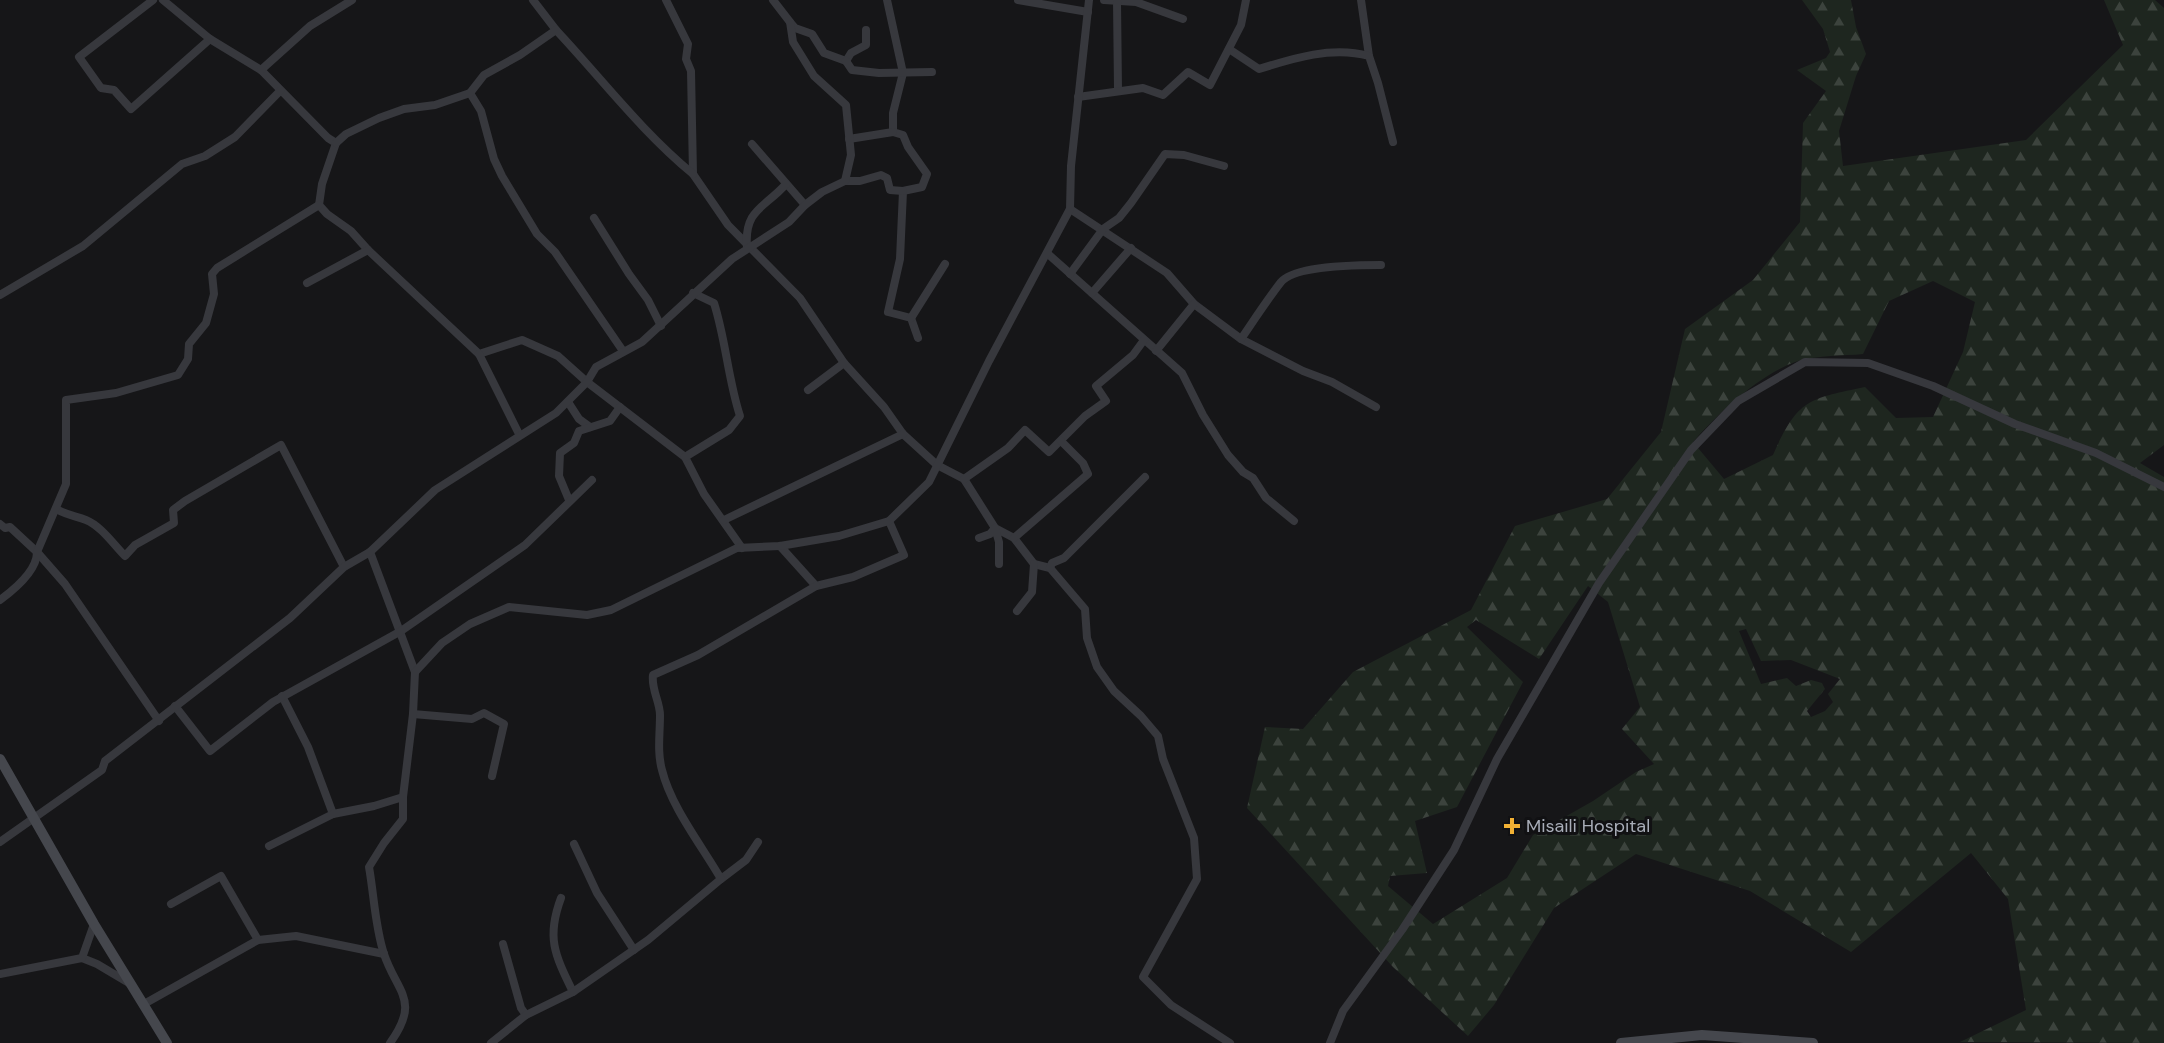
<svg xmlns="http://www.w3.org/2000/svg" width="2164" height="1043" font-family="'DM Sans',sans-serif">
	<defs>
		<pattern id="forest-firs" width="22" height="20" patternUnits="userSpaceOnUse" patternTransform="scale(1.5)"><rect width="22" height="20" fill="#1e261f"/><path d="M5 1l3.5 6h-7zM16 11l3.5 6h-7z" fill="#3c433d"/></pattern>
	</defs>
	<rect width="100%" height="100%" fill="#161618"/>
	<path fill="url(#forest-firs)" fill-rule="evenodd" d="M1802 0H1851L1856 27 1866 54 1856 76 1839 131 1843 166 2026 140 2123 45 2104 0H2155L2164 8V445L2140 463 2164 477V1043L1960 1042 2026 1010 2008 899 1971 853 1851 952 1750 891 1636 854 1554 908 1494 1005 1468 1036 1393 967 1247 808 1265 727 1303 729 1353 672 1471 610 1515 526 1607 499 1661 432 1685 329 1753 280 1800 222 1803 123 1826 91 1797 70 1826 58 1830 52 1823 29ZM1933 281 1975 302 1963 352 1933 417 1896 418 1865 387C1808 399 1798 399 1773 455L1724 479 1693 442C1718 413 1761 373 1798 361 1818 355 1843 356 1863 354L1889 301ZM1588 586 1608 602 1640 707 1622 729 1654 764 1636 772 1593 801 1533 835 1507 878 1433 924 1388 886 1390 876 1427 873 1415 821 1457 807 1523 682 1467 627 1476 620 1539 659ZM1746 629 1761 661 1791 660 1840 679 1828 694 1833 702 1825 711 1811 717 1807 711 1825 689 1822 683 1811 680 1796 686 1787 678 1761 684 1739 631Z"/>
	<g fill="none" stroke-linecap="round" stroke-linejoin="round">
		<g stroke="#37383d" stroke-width="8">
			<path d="M153 0 79 57 101 88 114 90 131 109 210 39"/>
			<path d="M163 0 210 39 261 70 328 138 336 143 322 184 319 205 327 214 351 231 368 250 479 354 522 340 558 356 587 382 685 457 704 494 742 548"/>
			<path d="M533 0 556 30"/>
			<path d="M666 0 688 44 686 59 691 71 693 174 728 225 800 298 844 363 884 407 903 434 937 465 964 479 995 528 1014 538 1034 564 1050 568 1085 609 1087 638 1097 667 1114 691 1141 716 1158 736 1163 759 1194 838 1197 879 1143 977 1171 1005 1230 1043"/>
			<path d="M887 0 903 73 893 113V132L903 135 908 147 927 174 922 187 903 191 900 259 888 312 911 318 918 338"/>
			<path d="M1018 0 1088 12"/>
			<path d="M1104 0 1136 2 1183 19"/>
			<path d="M1361 0 1369 56"/>
			<path d="M1117 1 1118 90"/>
			<path d="M790 22 795 28 812 34 824 53 846 61 851 53 866 45V30"/>
			<path d="M1229 49 1259 69C1294 58 1332 46 1369 56L1378 83 1393 142"/>
			<path d="M846 61 852 70 879 73 932 72"/>
			<path d="M261 70 310 26 352 0"/>
			<path d="M470 93 481 111 494 159 502 176 537 234 555 252 623 351"/>
			<path d="M1078 97 1143 88 1163 95 1188 72 1210 85 1241 25 1246 0"/>
			<path d="M849 139 893 132"/>
			<path d="M336 143 346 134 379 118 404 109 435 105 470 93 484 75 520 55 556 30C602 79 641 131 693 174"/>
			<path d="M752 144 805 205"/>
			<path d="M845 181H860L881 175 887 178 890 190 903 191"/>
			<path d="M1070 209 1167 273 1194 304 1241 339 1303 371 1332 382 1376 407"/>
			<path d="M594 218 629 274 648 300 661 326"/>
			<path d="M747 247C744 209 765 208 786 184"/>
			<path d="M1048 254 1182 373 1203 415 1228 455 1243 472 1253 478 1266 498 1294 521"/>
			<path d="M1070 274 1103 229 1119 218 1131 203 1165 154 1184 155 1224 166"/>
			<path d="M307 283 368 250"/>
			<path d="M1092 293 1131 248"/>
			<path d="M0 295 83 246 182 164 205 156 235 137 280 91"/>
			<path d="M911 318 945 264"/>
			<path d="M1241 339C1254 320 1267 300 1281 282 1295 265 1360 265 1381 265"/>
			<path d="M1156 351 1194 304"/>
			<path d="M479 354 519 434"/>
			<path d="M808 390 844 363"/>
			<path d="M568 402 579 419 590 427"/>
			<path d="M685 457 729 430 740 416C728 379 726 341 714 303L693 293"/>
			<path d="M964 479 1008 448 1025 430 1049 452 1085 416 1106 401 1096 386 1133 355 1144 340"/>
			<path d="M569 500 559 476 560 453 574 443 579 431 610 421 620 407"/>
			<path d="M56 509C67 515 75 516 86 520 101 526 114 545 125 556L135 545 174 523 173 510 185 501 281 445 344 567"/>
			<path d="M724 520 903 434"/>
			<path d="M0 524 5 528 10 527 37 552 65 584 159 721"/>
			<path d="M979 538 990 534 995 528 999 542V564"/>
			<path d="M1014 538 1088 474 1083 463 1061 441"/>
			<path d="M780 546 816 586 853 577 904 555 889 521"/>
			<path d="M370 552 415 672"/>
			<path d="M1050 568 1052 563 1064 558 1145 477"/>
			<path d="M0 600C15 589 37 571 37 552L66 484V400L116 393 178 375 188 359 189 344 206 323 214 294 212 274 217 268 319 205"/>
			<path d="M1017 611 1032 592 1034 564"/>
			<path d="M282 696 308 747 333 814"/>
			<path d="M175 706 210 751 273 702 401 631 525 545 592 480"/>
			<path d="M413 714 472 719 484 713 504 724 492 776"/>
			<path d="M0 842 102 770 105 761 290 618 344 567 370 552 435 490 556 413 587 382 596 367 642 342 732 259 789 222 805 205 822 192 845 181 851 155 846 105 814 76 793 42 790 22 773 0"/>
			<path d="M574 844 597 893 634 950"/>
			<path d="M269 846 333 814 374 806 403 797"/>
			<path d="M721 879 746 860 758 842"/>
			<path d="M561 898C546 938 555 955 573 992"/>
			<path d="M171 904 221 876 258 940"/>
			<path d="M503 944 521 1008 526 1015"/>
			<path d="M82 958 97 964 129 983"/>
			<path d="M0 974 82 958 94 924"/>
			<path d="M144 1004 258 940 296 936 384 954"/>
			<path d="M390 1043C421 1000 397 993 384 954 375 927 374 895 369 867L384 843 403 819V797L413 714 415 672 442 643 470 624 509 607 587 615 611 610 737 548 780 546 839 536 889 521 929 482 989 361 1070 209 1071 166 1089 0"/>
			<path d="M491 1043 526 1015 573 992 648 940 721 879C702 846 671 807 662 770 657 752 660 734 660 715 660 702 651 689 653 675L698 655 816 586"/>
			<path d="M1330 1043 1343 1011 1402 930 1454 850 1497 759 1599 583 1691 450 1738 401 1805 362 1868 363 1933 386 2015 424 2096 453 2164 487"/>
		</g>
		<g stroke="#45474d" stroke-width="10">
			<path d="M0 759 94 924 167 1043"/>
			<path d="M1621 1043 1702 1035 1813 1043"/>
		</g>
	</g>
	<path fill="#f2b134" stroke="#111113" stroke-width="2" d="M1509 817h6v6h6v6h-6v6h-6v-6h-6v-6h6z"/>
	<g text-anchor="middle" dominant-baseline="central" stroke-width="6" stroke-linejoin="round" paint-order="stroke">
		<g font-size="18" fill="#a8adb8" stroke="#111113" text-anchor="start">
			<text x="1526" y="826">Misaili Hospital</text>
		</g>
	</g>
</svg>
